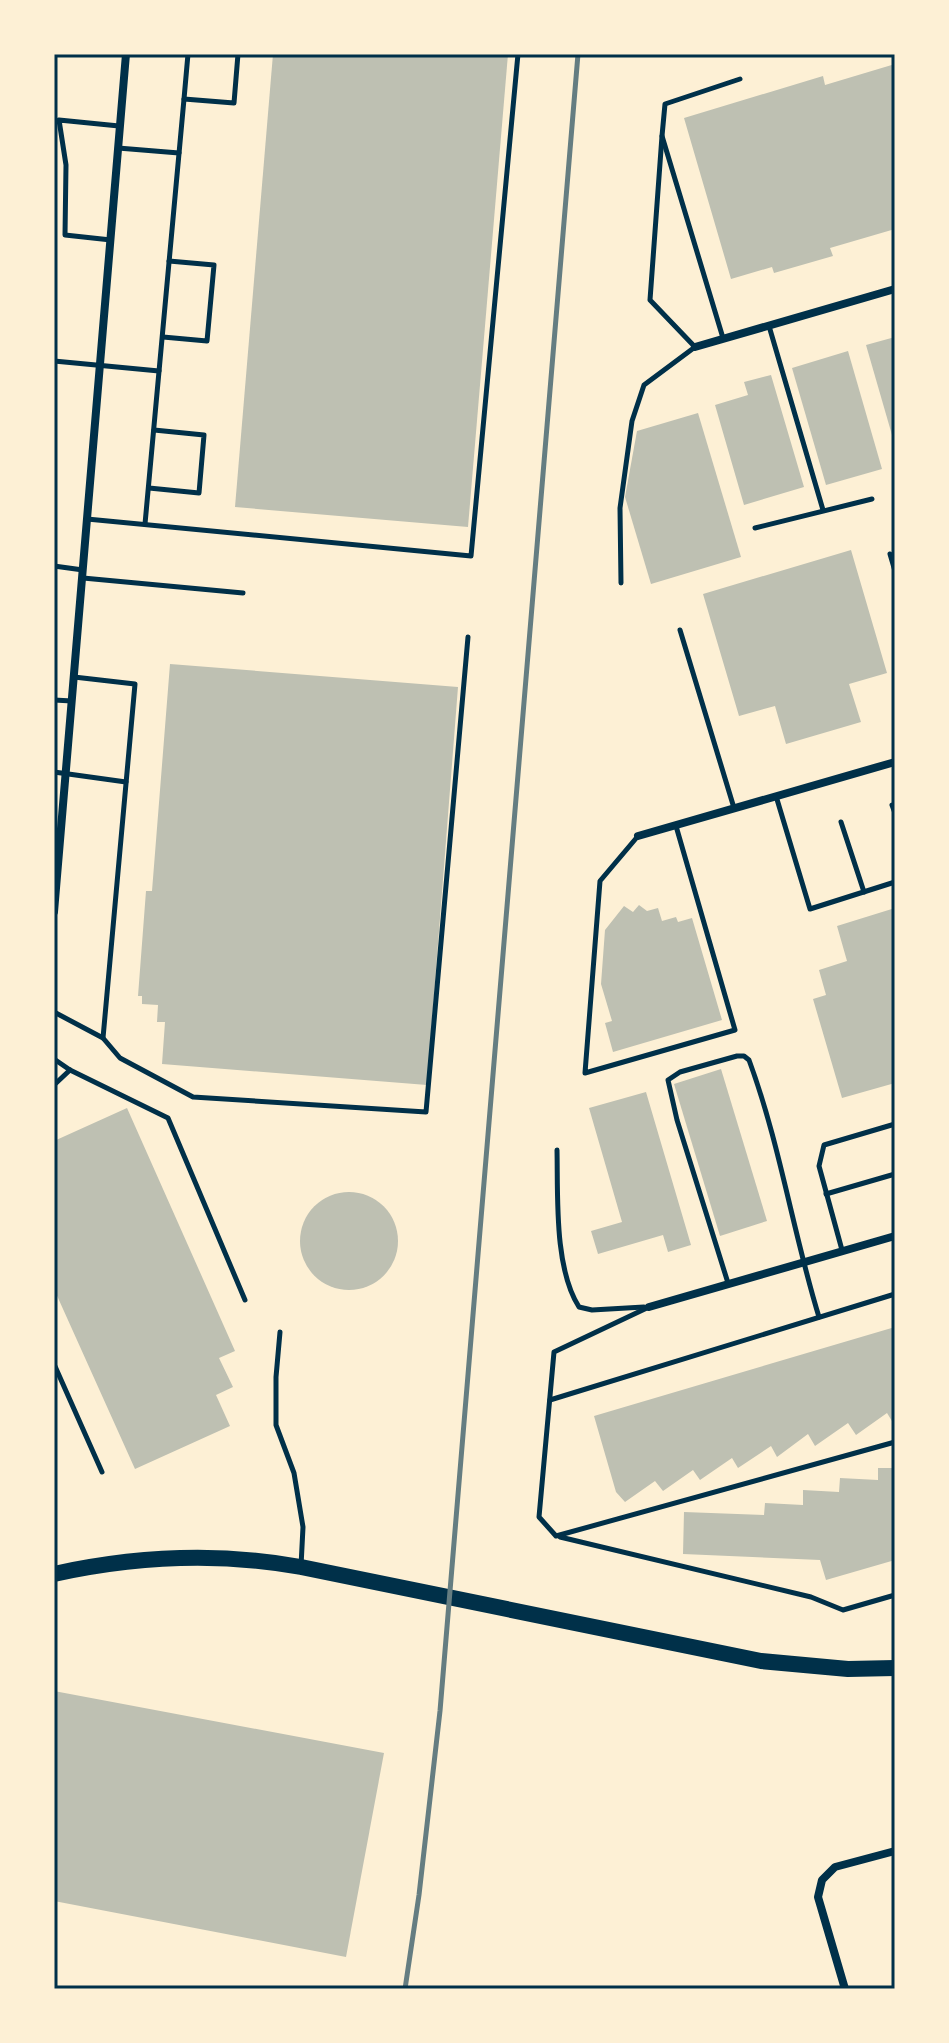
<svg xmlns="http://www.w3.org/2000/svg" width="949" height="2043" font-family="'Titillium Web',sans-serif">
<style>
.building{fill:#bec0b2}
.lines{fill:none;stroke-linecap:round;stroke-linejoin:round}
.service{stroke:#003049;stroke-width:5}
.minor{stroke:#003049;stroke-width:8}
.secondary{stroke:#003049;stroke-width:16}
.rail{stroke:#657d81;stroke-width:5}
.neatline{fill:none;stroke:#003049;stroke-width:3}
</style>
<rect width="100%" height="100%" fill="#fdf0d5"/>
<!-- building -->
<g class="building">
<path d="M 273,54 L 508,54 L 468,527 L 235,507 Z"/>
<path d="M 895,64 L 895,229 L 830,248 L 833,256 L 774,273 L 772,267 L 731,279 L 684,118 L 823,76 L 825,85 Z"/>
<path d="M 895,337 L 895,442 L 894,442 L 866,345 Z"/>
<path d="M 848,351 L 882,469 L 826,485 L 792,368 Z"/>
<path d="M 771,375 L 804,487 L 744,505 L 715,405 L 748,395 L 744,382 Z"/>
<path d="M 698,413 L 741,557 L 651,584 L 625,497 L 637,431 Z"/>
<path d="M 851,550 L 887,673 L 849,684 L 861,722 L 786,744 L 775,706 L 739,716 L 703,594 Z"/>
<path d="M 170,664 L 458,687 L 427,1085 L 162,1064 L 165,1022 L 157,1022 L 158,1005 L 142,1004 L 142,996 L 138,996 L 146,891 L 152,891 Z"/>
<path d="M 639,905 L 647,911 L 658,908 L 662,921 L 676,917 L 678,922 L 692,918 L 722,1020 L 613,1052 L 605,1023 L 612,1021 L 601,984 L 605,930 L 624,906 L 633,912 Z"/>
<path d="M 895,908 L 895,1083 L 842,1098 L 813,999 L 826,995 L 819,970 L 847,961 L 837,926 Z"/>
<path d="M 721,1069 L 767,1221 L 720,1236 L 674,1084 Z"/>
<path d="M 646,1092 L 691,1245 L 668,1252 L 663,1235 L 598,1254 L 591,1231 L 622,1222 L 589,1108 Z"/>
<path d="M 127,1108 L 235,1351 L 219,1358 L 233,1387 L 216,1395 L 230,1426 L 135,1469 L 54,1289 L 54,1141 Z"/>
<circle cx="349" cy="1241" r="49"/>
<path d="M 895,1327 L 895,1426 L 887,1413 L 856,1435 L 848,1423 L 815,1446 L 808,1434 L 777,1457 L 771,1446 L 738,1468 L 732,1458 L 700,1480 L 693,1470 L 663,1491 L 655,1481 L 625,1502 L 616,1492 L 594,1416 Z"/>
<path d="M 878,1468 L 895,1468 L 895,1560 L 826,1580 L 820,1560 L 683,1554 L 684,1512 L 764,1515 L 765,1503 L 803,1505 L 803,1490 L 839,1492 L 840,1478 L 878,1480 Z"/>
<path d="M 54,1691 L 384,1753 L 346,1957 L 54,1901 Z"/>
</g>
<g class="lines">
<!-- service -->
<g class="service">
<path d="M 184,99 L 188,54"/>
<path d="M 118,148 L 179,153"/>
<path d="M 111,240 L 65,235 L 66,165 L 59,120 L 119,126"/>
<path d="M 769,326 L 823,510"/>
<path d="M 163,337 L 207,341 L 214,265 L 169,261"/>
<path d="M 723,338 L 662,136 L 665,104 L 740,79"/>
<path d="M 54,361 L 159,371"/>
<path d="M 149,488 L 199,493 L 204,435 L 154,430"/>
<path d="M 87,519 L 471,556 L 518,54"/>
<path d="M 145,524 L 184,99 L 234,103 L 238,54"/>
<path d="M 755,528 L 872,499"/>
<path d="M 890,554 L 895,571"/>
<path d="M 54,566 L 83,570"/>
<path d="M 83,578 L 243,593"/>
<path d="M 621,583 L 620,508 L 632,421 L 644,385 L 695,347 L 650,300 L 662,136"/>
<path d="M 680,630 L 734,808"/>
<path d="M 74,677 L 135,684 L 103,1038 L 120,1058 L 193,1097 L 426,1112 L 468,637"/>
<path d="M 54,700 L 72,701"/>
<path d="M 54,772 L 126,782"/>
<path d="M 776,796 L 810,909 L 895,882"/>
<path d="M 892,805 L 895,813"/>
<path d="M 841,822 L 864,892"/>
<path d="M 638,836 L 600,881 L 585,1073 L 735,1030 L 676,826"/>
<path d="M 54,1012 L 103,1038"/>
<path d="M 54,1059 L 70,1070 L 168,1118 L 245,1300"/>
<path d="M 54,1085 L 70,1070"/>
<path d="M 557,1150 C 558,1195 554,1268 579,1307 L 592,1310 L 644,1307"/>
<path d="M 826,1194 L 895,1174"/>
<path d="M 842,1250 L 819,1166 L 824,1145 L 895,1124"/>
<path d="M 728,1283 L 677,1120 L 668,1080 L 680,1072 L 737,1056 L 744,1056 L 749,1060 C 780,1144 793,1233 819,1317"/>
<path d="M 649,1307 L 554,1352 L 539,1517 L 556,1536 L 895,1442"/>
<path d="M 280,1332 L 276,1377 L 276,1425 L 294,1473 L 303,1527 L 301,1566"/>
<path d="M 54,1364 L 102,1472"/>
<path d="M 550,1400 L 895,1294"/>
<path d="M 560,1537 L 811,1597 L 843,1610 L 895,1595"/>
</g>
<!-- minor -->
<g class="minor">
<path d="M 695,347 L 895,289"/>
<path d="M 638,836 L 895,762"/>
<path d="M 54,912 L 126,54"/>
<path d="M 649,1307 L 895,1236"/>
<path d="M 845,1989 L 818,1897 L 822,1880 L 835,1867 L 895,1851"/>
</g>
<!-- secondary -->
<path class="secondary" d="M 54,1574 C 136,1556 218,1552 301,1567 L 761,1661 L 848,1669 L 895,1668"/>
<!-- rail -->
<path class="rail" d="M 405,1989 L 419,1895 L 440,1711 L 578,54"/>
</g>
<!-- border -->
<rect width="949" height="2043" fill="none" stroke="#fdf0d5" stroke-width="112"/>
<rect x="56" y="56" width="837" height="1931" class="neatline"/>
</svg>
